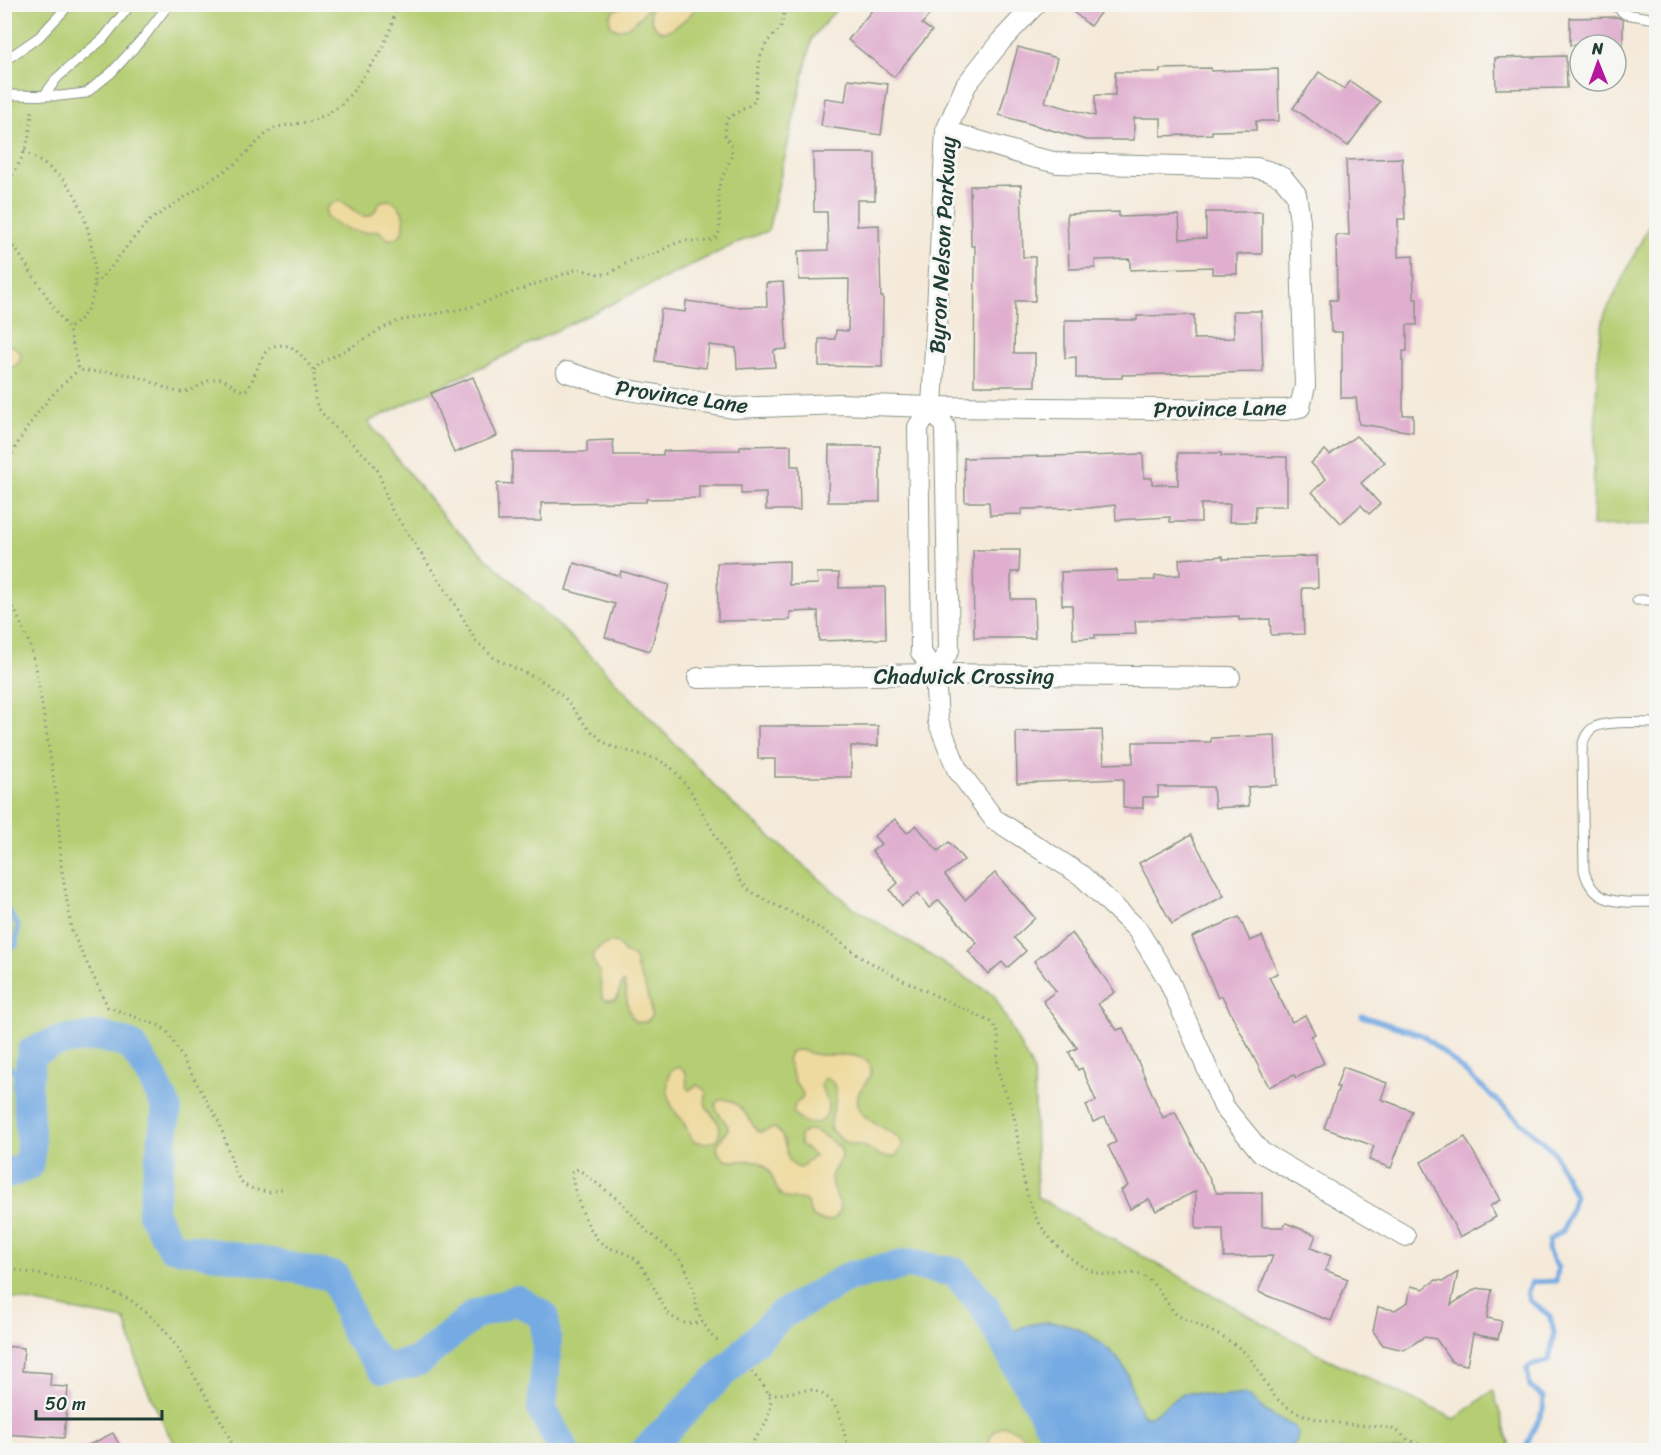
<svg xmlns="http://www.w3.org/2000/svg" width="1661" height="1455" font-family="Sriracha,sans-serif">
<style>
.green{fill:#b6ce73;stroke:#6a8654;stroke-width:1.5}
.sand{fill:#eeda9e;stroke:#868c69;stroke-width:1.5}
.water{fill:#75aae2;stroke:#4a748b;stroke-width:1.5}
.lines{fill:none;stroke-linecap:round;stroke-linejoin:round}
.stream{stroke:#75aae2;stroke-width:5}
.river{stroke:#75aae2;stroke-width:30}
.building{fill:#e0afcf}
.service-casing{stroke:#8a9487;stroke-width:11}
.minor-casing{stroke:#8a9487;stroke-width:22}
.path{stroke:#8a9487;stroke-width:3;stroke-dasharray:1.5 4.5;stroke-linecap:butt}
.service{stroke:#fff;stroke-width:9}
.minor{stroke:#fff;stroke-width:20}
.labels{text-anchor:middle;stroke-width:6;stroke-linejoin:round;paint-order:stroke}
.street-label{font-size:22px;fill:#1f3d34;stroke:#f6f6f2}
</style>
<rect width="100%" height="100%" fill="#f6f6f2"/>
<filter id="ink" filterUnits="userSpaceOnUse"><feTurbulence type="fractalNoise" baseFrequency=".0167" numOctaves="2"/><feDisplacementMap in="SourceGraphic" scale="12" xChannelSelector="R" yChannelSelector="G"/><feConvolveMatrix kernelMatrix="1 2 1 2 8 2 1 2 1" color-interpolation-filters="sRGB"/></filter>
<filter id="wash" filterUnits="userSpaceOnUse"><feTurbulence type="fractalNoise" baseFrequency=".008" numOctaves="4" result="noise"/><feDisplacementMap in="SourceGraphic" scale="24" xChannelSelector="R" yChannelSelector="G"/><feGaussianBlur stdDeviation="1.35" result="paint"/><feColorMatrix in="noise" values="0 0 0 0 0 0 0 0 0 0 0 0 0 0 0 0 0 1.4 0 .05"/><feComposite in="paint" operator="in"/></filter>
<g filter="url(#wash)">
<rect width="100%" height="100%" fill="#f5eada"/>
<!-- green -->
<g class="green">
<path d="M 4,5 L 840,5 L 812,38 L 768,231 L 739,242 L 368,422 L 447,521 L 592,657 L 729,801 L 851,906 L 994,995 L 1034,1072 L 1037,1197 L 1326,1358 L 1455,1419 L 1493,1390 L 1511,1450 L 180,1450 L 168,1433 L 141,1375 L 125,1320 L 5,1297 Z"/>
<path d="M 1656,211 L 1656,524 L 1592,526 L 1598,350 L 1604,316 Z"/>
</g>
<!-- sand -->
<g class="sand">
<path d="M 654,4 L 697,4 L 697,5 C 692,15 675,29 664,32 C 654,29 650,20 650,10 Z"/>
<path d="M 627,5 L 647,5 L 647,8 C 641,18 627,31 615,29 L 610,24 L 610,16 L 614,10 Z"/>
<path d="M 389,200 C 409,205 410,242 388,239 L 378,230 C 360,236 339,229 326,216 L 326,209 C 345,187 352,220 369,216 C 375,214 377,206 381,201 Z"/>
<path d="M 4,344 L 13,346 L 21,353 L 20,361 L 14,367 L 9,367 L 5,364 Z"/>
<path d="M 614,942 L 618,944 L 624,952 L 635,958 L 637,969 L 644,984 L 651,1006 L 651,1017 L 646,1022 L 636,1022 C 625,1012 628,996 624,983 L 622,983 L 617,998 L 614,1000 L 606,1000 L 602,997 L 599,971 L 594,963 L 592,956 C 595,948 606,943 614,942 Z"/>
<path d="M 799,1050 C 806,1051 813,1055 821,1055 C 834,1056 868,1050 871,1069 C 873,1084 845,1092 864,1115 C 874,1127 900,1132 903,1145 L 897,1155 L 892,1157 L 881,1156 L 862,1145 L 853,1145 L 843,1141 L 831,1130 C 828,1113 845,1092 829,1079 L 823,1079 L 821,1085 C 823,1095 831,1102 827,1113 C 822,1129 799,1125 793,1112 L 795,1104 L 802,1099 L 803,1094 L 795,1082 L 787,1059 L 791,1051 Z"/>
<path d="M 679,1067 L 686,1072 L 687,1088 L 689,1090 L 697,1085 L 706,1091 C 707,1096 704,1101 706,1106 C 712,1118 727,1124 716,1140 L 708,1143 L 694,1142 C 688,1135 687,1127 682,1120 C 679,1116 675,1113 673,1108 C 666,1097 666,1082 671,1070 Z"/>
<path d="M 721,1099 C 739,1099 748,1118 757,1131 L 761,1132 L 773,1128 C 792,1135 779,1165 801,1168 L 806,1162 L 815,1156 L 800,1144 L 800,1136 C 810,1122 823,1136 834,1143 C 850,1153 837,1162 832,1174 C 827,1188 845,1200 838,1214 C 834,1224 816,1222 811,1214 C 809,1210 809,1204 806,1201 C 798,1196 789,1203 780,1194 C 772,1183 775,1173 761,1163 C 748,1154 718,1173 717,1145 L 728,1129 L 728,1126 L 717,1111 L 715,1104 Z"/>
<path d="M 1003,1426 C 1017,1427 1026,1439 1034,1450 L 990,1450 C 987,1439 992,1431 1003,1426 Z"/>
</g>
<!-- water -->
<path class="water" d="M 1047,1322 C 1052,1323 1057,1322 1061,1323 C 1084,1328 1117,1351 1127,1373 C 1132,1387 1134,1404 1144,1416 L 1151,1416 L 1183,1393 L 1195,1393 L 1220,1397 L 1246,1394 L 1268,1413 L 1295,1427 L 1298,1434 L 1297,1440 L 1291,1450 L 1056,1450 L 1007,1335 C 1020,1326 1031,1324 1047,1322 Z"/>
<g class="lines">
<!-- stream -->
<g class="stream">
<path d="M 4,903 L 18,926 L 16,946 L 4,950"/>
<path d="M 1362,1016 L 1422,1035 L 1444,1053 L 1553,1151 L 1575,1196 L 1563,1231 L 1549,1240 L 1548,1250 L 1558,1268 L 1556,1281 L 1532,1282 L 1527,1291 L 1529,1300 L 1550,1316 L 1554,1333 L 1549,1361 L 1532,1365 L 1527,1369 L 1530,1387 L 1544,1397 L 1543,1410 L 1524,1450"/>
<path d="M 4,1060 L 27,1087"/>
</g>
<!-- river -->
<g class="river">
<path d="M 4,1175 L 28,1166 L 31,1149 L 27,1087 L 32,1052 L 56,1042 L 99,1036 L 131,1045 L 151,1075 L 167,1108 L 152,1213 L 171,1246 L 276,1264 L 335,1277 L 356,1334 L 383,1369 L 419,1361 L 474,1315 L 517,1300 L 544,1316 L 547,1345 L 542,1410 L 564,1450"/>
<path d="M 646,1450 L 781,1315 L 850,1276 L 908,1264 L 955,1272 L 983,1304 L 1064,1450"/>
</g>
</g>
<g id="blocks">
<!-- building -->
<g class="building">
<path d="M 877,4 L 938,4 L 922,24 L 932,31 L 894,77 L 848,40 Z"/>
<path d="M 1064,4 L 1107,4 L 1090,26 Z"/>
<path d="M 1618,17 L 1623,20 L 1623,45 L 1570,45 L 1570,18 Z"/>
<path d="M 1018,47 L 1057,58 L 1045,102 L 1095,116 L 1095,95 L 1115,95 L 1115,72 L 1160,72 L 1160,69 L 1211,68 L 1211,71 L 1278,69 L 1279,121 L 1256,121 L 1256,130 L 1212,131 L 1212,134 L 1161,136 L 1161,118 L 1134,118 L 1134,140 L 1086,140 L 999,115 Z"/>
<path d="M 1566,56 L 1567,88 L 1496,89 L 1495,58 Z"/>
<path d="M 1319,72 L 1344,89 L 1350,81 L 1380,102 L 1348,146 L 1293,108 Z"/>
<path d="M 848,79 L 888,84 L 881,135 L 821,126 L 825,98 L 845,101 Z"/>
<path d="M 813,153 L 875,153 L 875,200 L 857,200 L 857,226 L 879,225 L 881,297 L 883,297 L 882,367 L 819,366 L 819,339 L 835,339 L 836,330 L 848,331 L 849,279 L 799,280 L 798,251 L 828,250 L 827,212 L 814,212 Z"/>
<path d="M 1402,158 L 1405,219 L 1398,219 L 1398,257 L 1413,256 L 1414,299 L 1417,299 L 1417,325 L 1407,325 L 1407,351 L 1403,351 L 1403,415 L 1413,415 L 1413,432 L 1359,424 L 1356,398 L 1341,398 L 1341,372 L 1342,372 L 1342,332 L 1331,332 L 1330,300 L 1337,300 L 1336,235 L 1349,235 L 1346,160 Z"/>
<path d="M 1021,185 L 1023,257 L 1035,257 L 1035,301 L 1015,301 L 1014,353 L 1035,353 L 1035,386 L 974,386 L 975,246 L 971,246 L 970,186 Z"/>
<path d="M 1119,212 L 1119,217 L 1179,215 L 1180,239 L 1206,238 L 1206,212 L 1262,212 L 1262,254 L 1237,254 L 1237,274 L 1212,274 L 1212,267 L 1130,270 L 1130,259 L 1095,260 L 1095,268 L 1069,269 L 1067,214 Z"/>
<path d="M 783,282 L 787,349 L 774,350 L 775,367 L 737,369 L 736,348 L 709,345 L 706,368 L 655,361 L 661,309 L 685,312 L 686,301 L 734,307 L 767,306 L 766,283 Z"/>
<path d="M 1233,311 L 1261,311 L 1263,372 L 1122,375 L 1122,378 L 1076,378 L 1076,357 L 1065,358 L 1065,320 L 1137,320 L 1137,316 L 1194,315 L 1194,339 L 1234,338 Z"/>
<path d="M 473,377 L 497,436 L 454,453 L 431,393 Z"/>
<path d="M 1356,436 L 1385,462 L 1361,483 L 1380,504 L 1369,514 L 1361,505 L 1341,523 L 1312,492 L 1326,479 L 1311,463 L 1325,450 L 1330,455 Z"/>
<path d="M 613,440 L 614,455 L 663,455 L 663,451 L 740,450 L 740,446 L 791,445 L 791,466 L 799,466 L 800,510 L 766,510 L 766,493 L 741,494 L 741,486 L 699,486 L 699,498 L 646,499 L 646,502 L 541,503 L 541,521 L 498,521 L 497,483 L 512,484 L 512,452 L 587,452 L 587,441 Z"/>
<path d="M 829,446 L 880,446 L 880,502 L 828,502 Z"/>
<path d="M 1178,453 L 1221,453 L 1221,456 L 1287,457 L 1287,506 L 1256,506 L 1255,522 L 1229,522 L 1230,504 L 1201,504 L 1201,522 L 1170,522 L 1170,517 L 1116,520 L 1115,505 L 1089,508 L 1022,509 L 1022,514 L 990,515 L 989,502 L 965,502 L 964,458 L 1088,455 L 1088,456 L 1143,454 L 1144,478 L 1152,478 L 1152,484 L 1178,485 Z"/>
<path d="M 973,550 L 1020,550 L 1019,572 L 1011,572 L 1011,599 L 1034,599 L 1035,638 L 974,638 Z"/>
<path d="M 1223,556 L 1223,559 L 1317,556 L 1318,588 L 1302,588 L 1304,634 L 1271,635 L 1270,619 L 1239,620 L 1239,616 L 1135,621 L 1136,634 L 1095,635 L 1095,638 L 1073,639 L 1072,605 L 1062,605 L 1061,572 L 1117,570 L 1117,581 L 1155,580 L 1155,576 L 1180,575 L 1179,559 Z"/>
<path d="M 789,561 L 789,585 L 818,584 L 817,573 L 839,573 L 839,588 L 885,587 L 886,639 L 819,641 L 818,611 L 790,612 L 790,620 L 718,621 L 717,563 Z"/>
<path d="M 574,563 L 620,576 L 621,571 L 669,585 L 650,651 L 605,637 L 615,604 L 566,590 Z"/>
<path d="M 758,726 L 878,726 L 878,746 L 851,746 L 851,777 L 775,777 L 775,759 L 758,759 Z"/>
<path d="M 1102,730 L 1104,764 L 1133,763 L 1133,742 L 1211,742 L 1211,738 L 1275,735 L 1277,785 L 1248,787 L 1249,806 L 1215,808 L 1213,787 L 1158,787 L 1158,797 L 1143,797 L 1143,808 L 1123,808 L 1123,779 L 1017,783 L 1016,732 Z"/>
<path d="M 895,819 L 907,833 L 916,825 L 938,851 L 949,842 L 964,860 L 945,875 L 965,900 L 995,873 L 1035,918 L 1014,938 L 1026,951 L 1007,968 L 1002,962 L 988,974 L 968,951 L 977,943 L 939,900 L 929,908 L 918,893 L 902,906 L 890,890 L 898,883 L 872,851 L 881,844 L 874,836 Z"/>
<path d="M 1191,835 L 1224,896 L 1172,924 L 1139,863 Z"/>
<path d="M 1239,917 L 1250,941 L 1262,936 L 1278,973 L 1269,977 L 1292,1022 L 1305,1015 L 1315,1034 L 1311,1036 L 1324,1063 L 1296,1078 L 1294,1075 L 1269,1087 L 1222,996 L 1218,998 L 1192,937 Z"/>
<path d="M 1072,933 L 1115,992 L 1098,1004 L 1117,1030 L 1123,1028 L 1163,1118 L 1175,1112 L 1217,1193 L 1262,1193 L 1262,1227 L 1284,1227 L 1286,1223 L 1316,1235 L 1311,1248 L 1331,1256 L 1325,1270 L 1348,1279 L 1331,1321 L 1258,1292 L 1273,1256 L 1224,1257 L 1223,1229 L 1196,1229 L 1196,1191 L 1156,1211 L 1149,1199 L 1130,1209 L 1121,1190 L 1128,1186 L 1108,1146 L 1116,1142 L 1105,1117 L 1093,1122 L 1086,1105 L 1096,1101 L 1082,1068 L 1078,1070 L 1069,1052 L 1077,1048 L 1043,1001 L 1056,991 L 1034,961 Z"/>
<path d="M 1343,1067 L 1387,1083 L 1381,1099 L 1412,1111 L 1391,1168 L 1369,1160 L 1374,1146 L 1324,1128 L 1339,1087 L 1336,1087 Z"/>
<path d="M 1465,1137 L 1500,1200 L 1490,1206 L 1496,1217 L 1460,1237 L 1421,1162 Z"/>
<path d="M 1458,1272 L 1451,1305 L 1477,1288 L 1492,1290 L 1487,1318 L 1502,1321 L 1498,1339 L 1473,1334 L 1467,1365 L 1452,1362 L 1436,1339 L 1424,1337 L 1404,1350 L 1383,1345 L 1373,1331 L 1378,1307 L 1395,1310 L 1408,1302 L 1411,1286 L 1423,1289 L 1436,1280 L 1444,1281 Z"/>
<path d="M 4,1346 L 24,1348 L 22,1371 L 51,1373 L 50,1386 L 68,1387 L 64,1438 L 4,1434 Z"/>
<path d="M 113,1433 L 122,1450 L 79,1450 Z"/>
</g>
</g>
</g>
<g filter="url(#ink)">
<use href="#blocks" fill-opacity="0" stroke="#8a9487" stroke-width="1.5"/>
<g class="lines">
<!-- service casing -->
<g class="service-casing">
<g id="service">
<path d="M 1613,4 L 1625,14 L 1656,19"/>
<path d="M 4,61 L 39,37 L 70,4"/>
<path d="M 4,89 L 11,95 L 60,96 L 86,93 L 111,73 L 144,37 L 169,4"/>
<path d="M 44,96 L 57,78 L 67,69 L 103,39 L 131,4"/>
<path d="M 1637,600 L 1656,600"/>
<path d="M 1656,723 C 1641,723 1606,720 1593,728 C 1584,734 1582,744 1582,754 L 1584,870 C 1593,908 1626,902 1656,902"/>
</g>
</g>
<!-- minor casing -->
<g class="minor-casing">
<g id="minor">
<path d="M 1036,4 L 1001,41 L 966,85 L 946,131 L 932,407 L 918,427 L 921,652 L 935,674 L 938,721 L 957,769 L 994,819 L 1081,875 L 1137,929 L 1169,981 L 1224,1107 L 1261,1152 L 1405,1236"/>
<path d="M 567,372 L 617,388 L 733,408 L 838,404 L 932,407 L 1286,410 L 1300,407 L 1305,386 L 1300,221 L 1296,194 L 1283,178 L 1271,172 L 1257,168 L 1058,163 L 1032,157 L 946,131"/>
<path d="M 932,407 L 945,427 L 949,650 L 935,674"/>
<path d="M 698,678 L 935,674 L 1230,677"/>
</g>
</g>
<!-- path -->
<g class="path">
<path d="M 24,151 C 40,162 60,172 71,189 C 88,213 101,274 91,301 C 87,314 78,322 68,329"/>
<path d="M 4,184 C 24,165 31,134 32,109"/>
<path d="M 4,231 L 68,329 C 74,343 74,356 79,370 C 98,373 116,371 135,376 C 150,379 164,390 180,392 C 194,393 202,381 215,379 C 226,376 233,389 244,391 L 249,388 L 260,362 L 265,353 L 271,347 L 278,345 L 290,346 L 301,355 L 314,371 L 315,401 L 319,409 L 332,425 L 369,459 L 378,471 L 390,507 L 456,606 L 476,641 L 494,658 L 544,682 L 565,698 L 587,727 L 604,742 L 613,747 L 657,759 L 671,767 L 690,790 L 742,883 L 749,890 L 767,901 L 799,916 L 832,936 L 862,958 L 905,981 L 991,1022 C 1005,1038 995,1050 998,1069 C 1001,1086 1010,1099 1014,1116 C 1021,1153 1021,1194 1041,1226 C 1055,1247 1083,1274 1109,1275 C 1122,1276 1133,1270 1145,1277 C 1158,1285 1166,1304 1177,1315 C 1200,1327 1230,1337 1248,1356 C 1263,1373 1268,1395 1287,1407 C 1317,1425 1356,1424 1390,1428 L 1399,1432 L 1408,1440 L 1437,1450"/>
<path d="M 95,285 L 112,266 L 131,241 L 149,221 L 235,164 L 267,133 L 276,127 L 312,121 L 329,113 L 341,105 L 354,90 L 381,51 L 391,28 L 397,4"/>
<path d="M 314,371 L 320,363 L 353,346 L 383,328 L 398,321 L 471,307 L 578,269 C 585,270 595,274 601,274 C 611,275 622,265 631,261 C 640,258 650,256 658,252 C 665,249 672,244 680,242 C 694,237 715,250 720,229 L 718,188 L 732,155 L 731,145 L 725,136 L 726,120 C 735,112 746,109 755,101 L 760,57 L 767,42 L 781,27 L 786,4"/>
<path d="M 4,470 C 22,432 45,397 79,370"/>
<path d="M 4,585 L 29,643 L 36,667 L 58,806 L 61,865 L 72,932 L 108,1007 L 160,1026 L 167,1031 L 220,1124 L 236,1174 L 244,1185 L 256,1190 L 270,1192 L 282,1189"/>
<path d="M 4,1268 L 77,1281 L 104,1289 L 129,1299 L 147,1313 L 162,1327 L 177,1347 L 225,1428 L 235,1450"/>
<path d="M 703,1322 C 688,1325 677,1323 667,1312 C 657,1296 650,1277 639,1263 C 628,1250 610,1252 599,1241 C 588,1231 571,1186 572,1172 L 578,1169 L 620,1201 L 648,1232 L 668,1248 L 677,1256 L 685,1266 L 694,1293 L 697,1310 L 703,1322 L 711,1335 L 720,1343"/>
<path d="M 769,1393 C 782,1396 793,1391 806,1390 C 812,1389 815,1391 820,1393 C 842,1403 842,1430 849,1450"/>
<path d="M 746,1450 C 758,1435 776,1416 769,1395 C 766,1387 757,1379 752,1372"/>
</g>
<!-- service -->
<use href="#service" class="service"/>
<!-- minor -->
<use href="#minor" class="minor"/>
</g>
</g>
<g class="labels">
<!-- street labels -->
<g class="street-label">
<text transform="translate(942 245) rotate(-87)" y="8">Byron Nelson Parkway</text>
<text transform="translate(682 396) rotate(8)" y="8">Province Lane</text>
<text transform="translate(1220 408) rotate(-1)" y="8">Province Lane</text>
<text x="964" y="684">Chadwick Crossing</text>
</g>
</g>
<!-- margin -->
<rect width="1661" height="1455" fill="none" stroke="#f6f6f2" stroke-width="24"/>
<!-- north arrow -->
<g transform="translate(1598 63) rotate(359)"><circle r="28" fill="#f6f6f2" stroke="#a0aca6" stroke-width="1.5"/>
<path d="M0-4.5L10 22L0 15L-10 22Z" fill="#b5179e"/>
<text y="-9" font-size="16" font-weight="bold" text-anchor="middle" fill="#1f3d34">N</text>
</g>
<!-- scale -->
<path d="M36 1410v9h126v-9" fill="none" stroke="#1f3d34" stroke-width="3"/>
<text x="45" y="1410" font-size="18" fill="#1f3d34" stroke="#f6f6f2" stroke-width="4.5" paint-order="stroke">50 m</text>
</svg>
